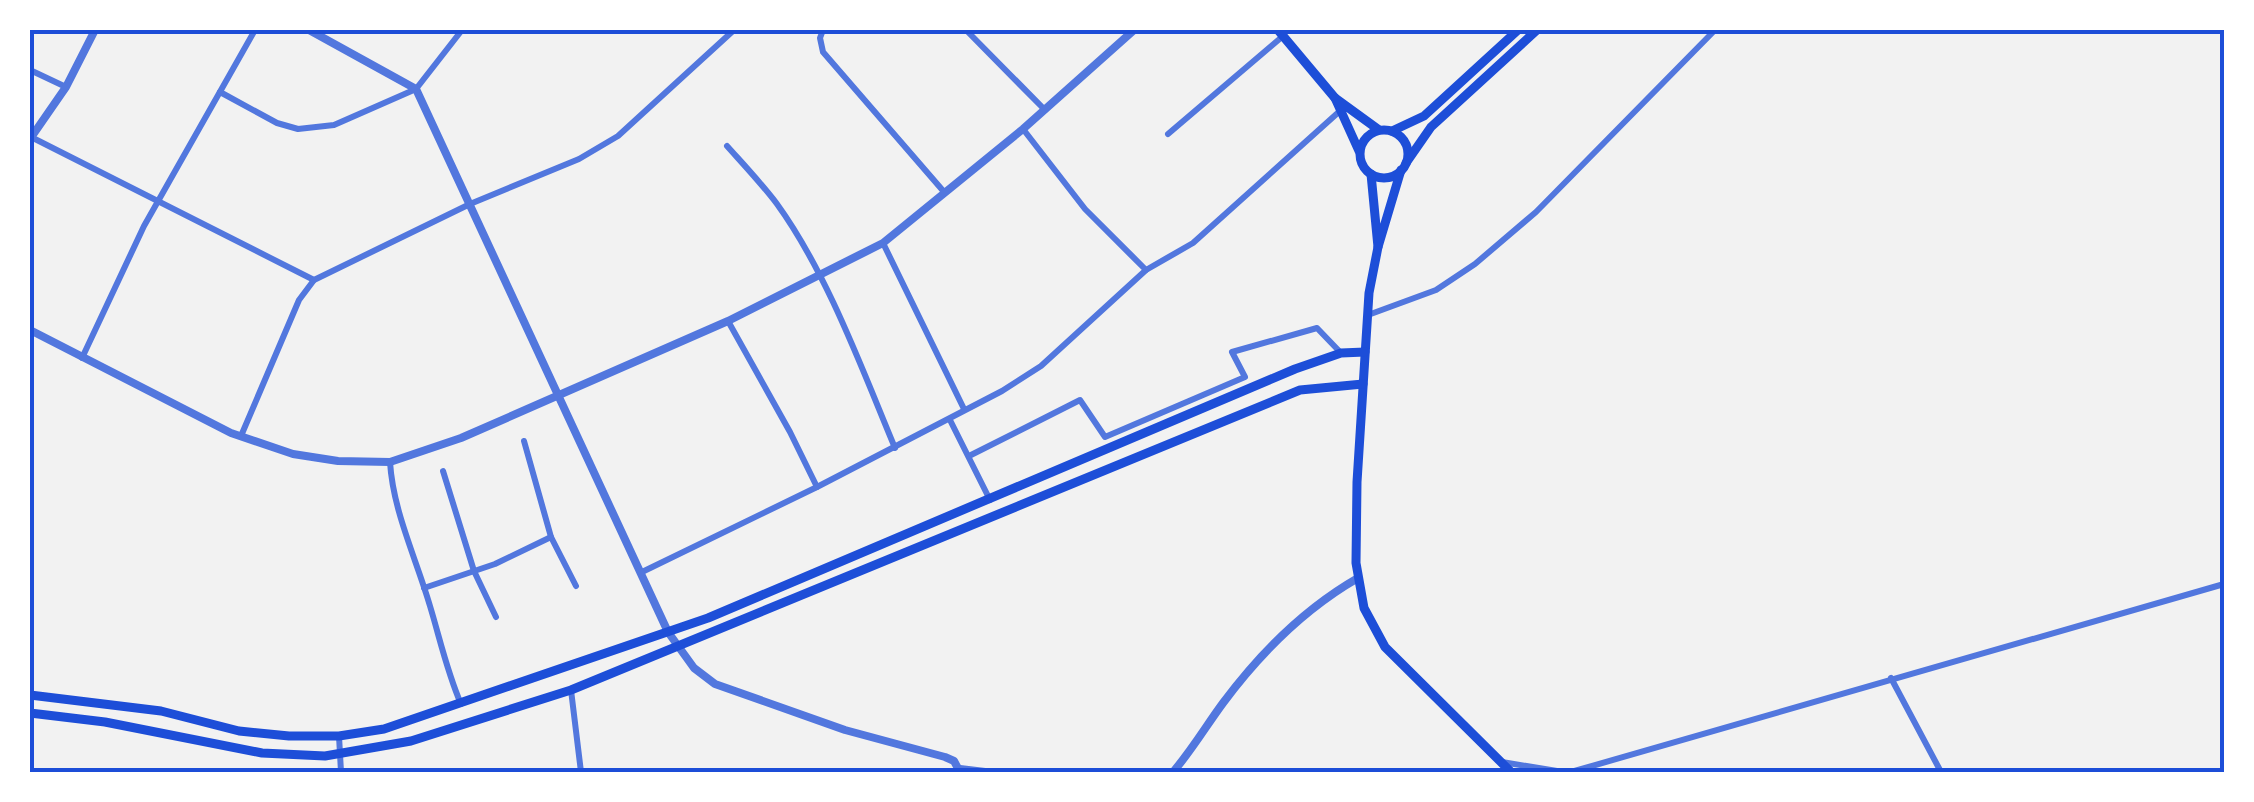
<svg xmlns="http://www.w3.org/2000/svg" width="2254" height="802" font-family="'DejaVu Sans',sans-serif">
<style>
.lines{fill:none;stroke-linecap:round;stroke-linejoin:round}
.minor{stroke:#5277de;stroke-width:6}
.tertiary{stroke:#5277de;stroke-width:8}
.secondary{stroke:#1d4ed8;stroke-width:9}
.neatline{fill:none;stroke:#1d4ed8;stroke-width:4}
</style>
<rect width="100%" height="100%" fill="#f2f2f2"/>
<g class="lines">
<!-- minor -->
<g class="minor">
<path d="M 823,30 L 820,38 L 823,52 L 945,193"/>
<path d="M 966,30 L 1045,110"/>
<path d="M 30,70 L 66,87"/>
<path d="M 220,92 L 277,123 L 298,129 L 334,125 L 416,89 L 462,30"/>
<path d="M 1168,134 L 1283,36"/>
<path d="M 31,137 L 314,280"/>
<path d="M 727,146 C 744,165 762,184 777,204 C 827,273 862,369 895,448"/>
<path d="M 883,243 L 964,409"/>
<path d="M 1146,270 L 1193,243 L 1341,110"/>
<path d="M 1368,315 L 1436,290 L 1475,264 L 1536,212 L 1715,30"/>
<path d="M 728,321 L 790,432 L 817,487"/>
<path d="M 82,358 L 144,226 L 255,30"/>
<path d="M 950,420 L 990,500"/>
<path d="M 241,436 L 299,300 L 314,280 L 470,204 L 579,159 L 618,136 L 734,30"/>
<path d="M 524,441 L 551,537 L 576,586"/>
<path d="M 969,456 L 1080,400 L 1105,437 L 1245,377 L 1232,352 L 1317,328 L 1341,353"/>
<path d="M 390,462 C 393,511 416,558 430,606 C 440,639 447,672 461,704"/>
<path d="M 443,471 L 474,571 L 496,617"/>
<path d="M 642,572 L 817,487 L 1002,391 L 1041,366 L 1146,270 L 1085,209 L 1023,129"/>
<path d="M 424,588 L 495,564 L 551,537"/>
<path d="M 1891,678 L 1941,772"/>
<path d="M 571,690 L 581,772"/>
<path d="M 339,736 L 341,772"/>
<path d="M 1502,762 L 1563,772"/>
<path d="M 1571,772 L 2224,584"/>
</g>
<!-- tertiary -->
<g class="tertiary">
<path d="M 309,30 L 416,89 L 668,632 L 694,668 L 715,684 L 845,730 L 945,757 L 954,761 L 960,772"/>
<path d="M 30,139 L 66,87 L 95,30"/>
<path d="M 30,330 L 231,433 L 293,454 L 338,461 L 390,462 L 461,438 L 728,321 L 883,243 L 1023,129 L 1134,30"/>
<path d="M 960,769 L 985,772"/>
<path d="M 1173,772 C 1192,750 1206,726 1223,703 C 1261,652 1304,609 1358,578"/>
</g>
<!-- secondary -->
<g class="secondary">
<path d="M 1278,30 L 1335,98"/>
<circle cx="1384" cy="154" r="24"/>
<path d="M 1392,131 L 1424,116 L 1518,30"/>
<path d="M 1359,151 L 1335,98 L 1379,130"/>
<path d="M 1406,163 L 1431,127 L 1537,30"/>
<path d="M 1371,174 L 1378,247 L 1401,170"/>
<path d="M 1378,247 L 1369,293 L 1357,482 L 1356,563 L 1364,608 L 1385,647 L 1511,772"/>
<path d="M 30,695 L 161,711 L 239,731 L 289,736 L 339,736 L 384,729 L 708,618 L 1295,369 L 1341,353 L 1365,352"/>
<path d="M 30,713 L 105,722 L 262,753 L 325,756 L 411,741 L 571,690 L 1300,390 L 1363,384"/>
</g>
</g>
<!-- border -->
<rect width="2254" height="802" fill="none" stroke="#ffffff" stroke-width="65"/>
<rect x="32" y="32" width="2190" height="738" class="neatline"/>
</svg>
